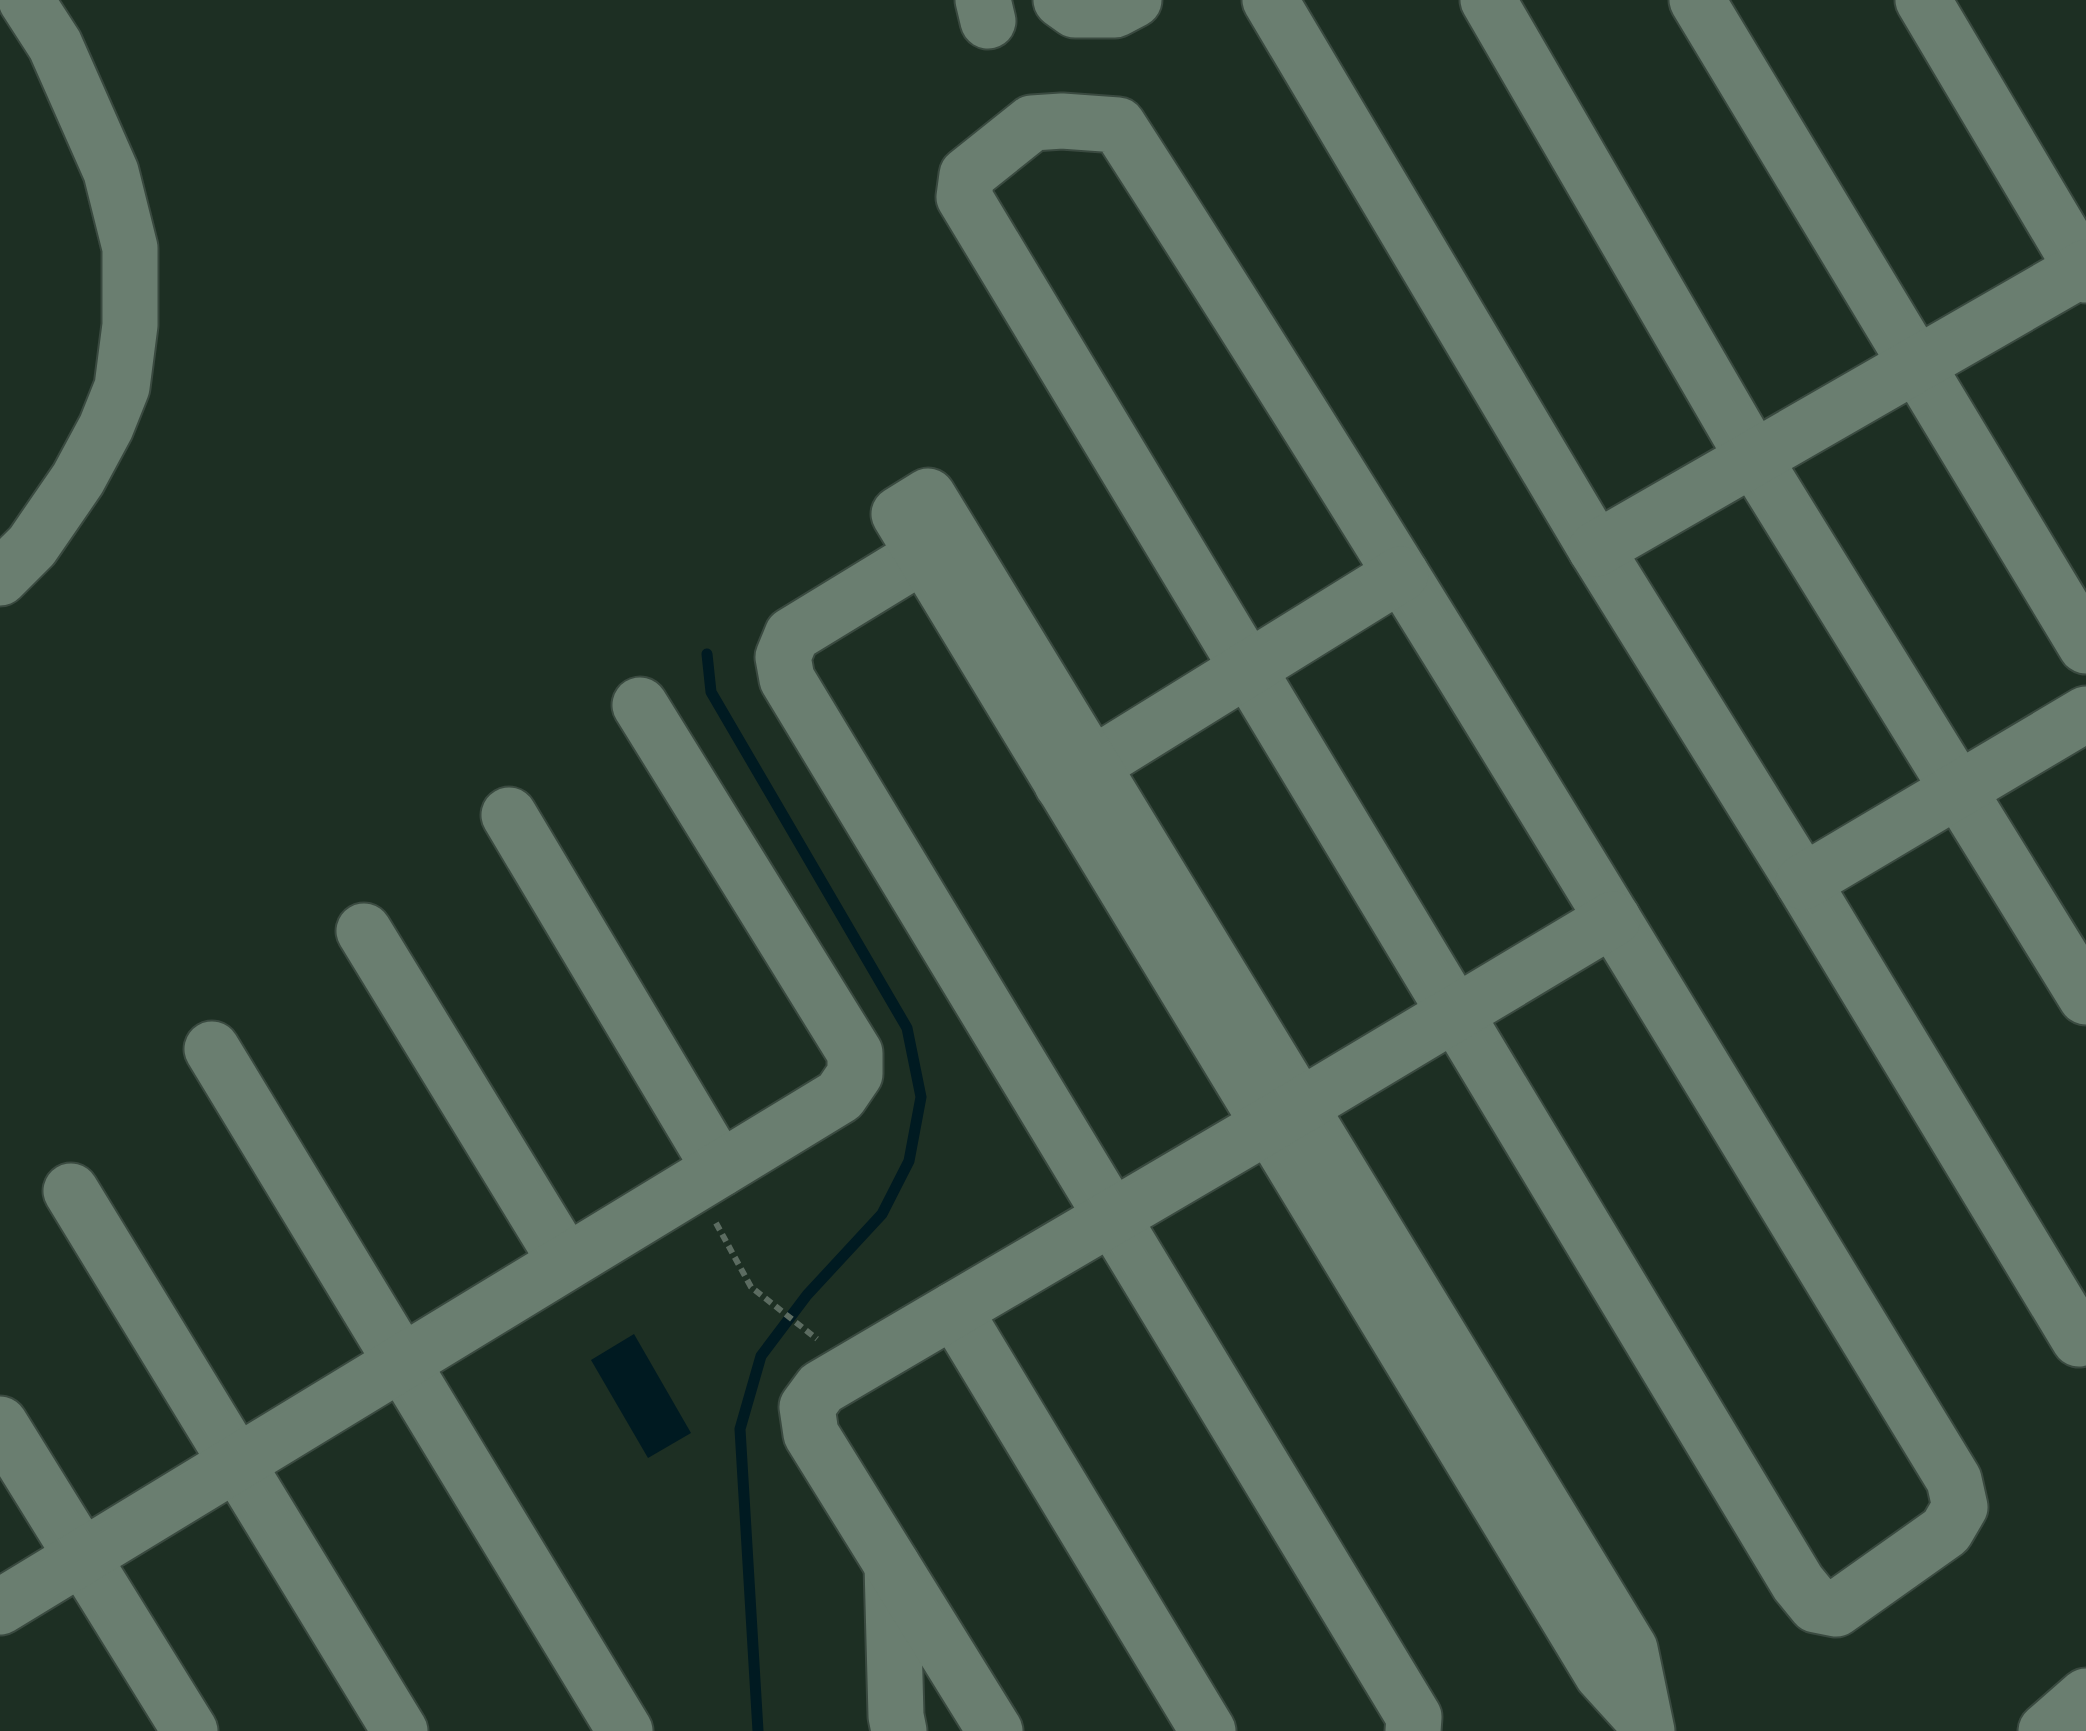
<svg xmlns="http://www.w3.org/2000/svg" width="2086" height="1731" font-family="'Source Sans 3',sans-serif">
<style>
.water{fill:#001a21}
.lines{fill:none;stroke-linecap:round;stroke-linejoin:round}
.stream{stroke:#001a21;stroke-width:11}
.minor-casing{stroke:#3a4a40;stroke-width:59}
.path{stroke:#5c6c61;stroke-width:6;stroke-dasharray:8 5;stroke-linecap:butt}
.minor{stroke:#6a7e70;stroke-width:55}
</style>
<rect width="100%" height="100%" fill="#1d2f23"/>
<!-- water -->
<path class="water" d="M 634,1334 L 691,1433 L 648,1458 L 591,1360 Z"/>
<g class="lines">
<!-- stream -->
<path class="stream" d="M 707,654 L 711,692 L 907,1028 L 921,1097 L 909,1161 L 882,1214 L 807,1295 L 761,1356 L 740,1429 L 758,1731"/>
<!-- minor casing -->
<g class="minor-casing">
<g id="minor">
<path d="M 983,0 L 988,21"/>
<path d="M 1061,0 L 1075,10 L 1115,10 L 1134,0"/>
<path d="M 1270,0 L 1596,549 L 1803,882 L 2079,1339 L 2086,1330"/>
<path d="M 1488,0 L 1754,459 L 2086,997"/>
<path d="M 1697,0 L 2086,646"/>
<path d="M 1923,0 L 2086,275"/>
<path d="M 1062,121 L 1118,125 C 1405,571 1678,1027 1954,1480 L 1960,1507 L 1946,1531 L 1836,1609 L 1816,1605 L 1798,1583 L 964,197 L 967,175 L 1032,123 Z"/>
<path d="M 1596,549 L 2086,267"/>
<path d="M 923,555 L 792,635 L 783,657 L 787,679 L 1414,1717 L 1413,1731"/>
<path d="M 0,578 L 32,546 L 78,479 L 106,427 L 122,387 L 130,325 L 130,248 L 111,172 L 55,45 L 26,0"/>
<path d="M 1062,784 L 1401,574"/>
<path d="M 509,815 L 720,1169"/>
<path d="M 1803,882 L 2086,714"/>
<path d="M 364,931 L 566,1262"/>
<path d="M 212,1049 L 625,1731"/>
<path d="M 71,1191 L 400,1731"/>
<path d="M 954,1310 L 1208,1731"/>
<path d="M 0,1424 L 190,1731"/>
<path d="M 892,1565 L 896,1716 L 899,1731"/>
<path d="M 0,1607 L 840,1096 L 855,1074 L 855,1053 L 640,705"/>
<path d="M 1643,1719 L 1602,1674 L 899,514 L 928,496 L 1630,1649 L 1647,1731"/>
<path d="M 995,1731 L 811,1434 L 807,1407 L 821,1388 L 1269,1125 L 1613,919"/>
<path d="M 2046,1731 L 2086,1696"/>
</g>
</g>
<!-- path -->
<path class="path" d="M 716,1223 L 751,1287 L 817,1339"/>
<!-- minor -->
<use href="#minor" class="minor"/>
</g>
</svg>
